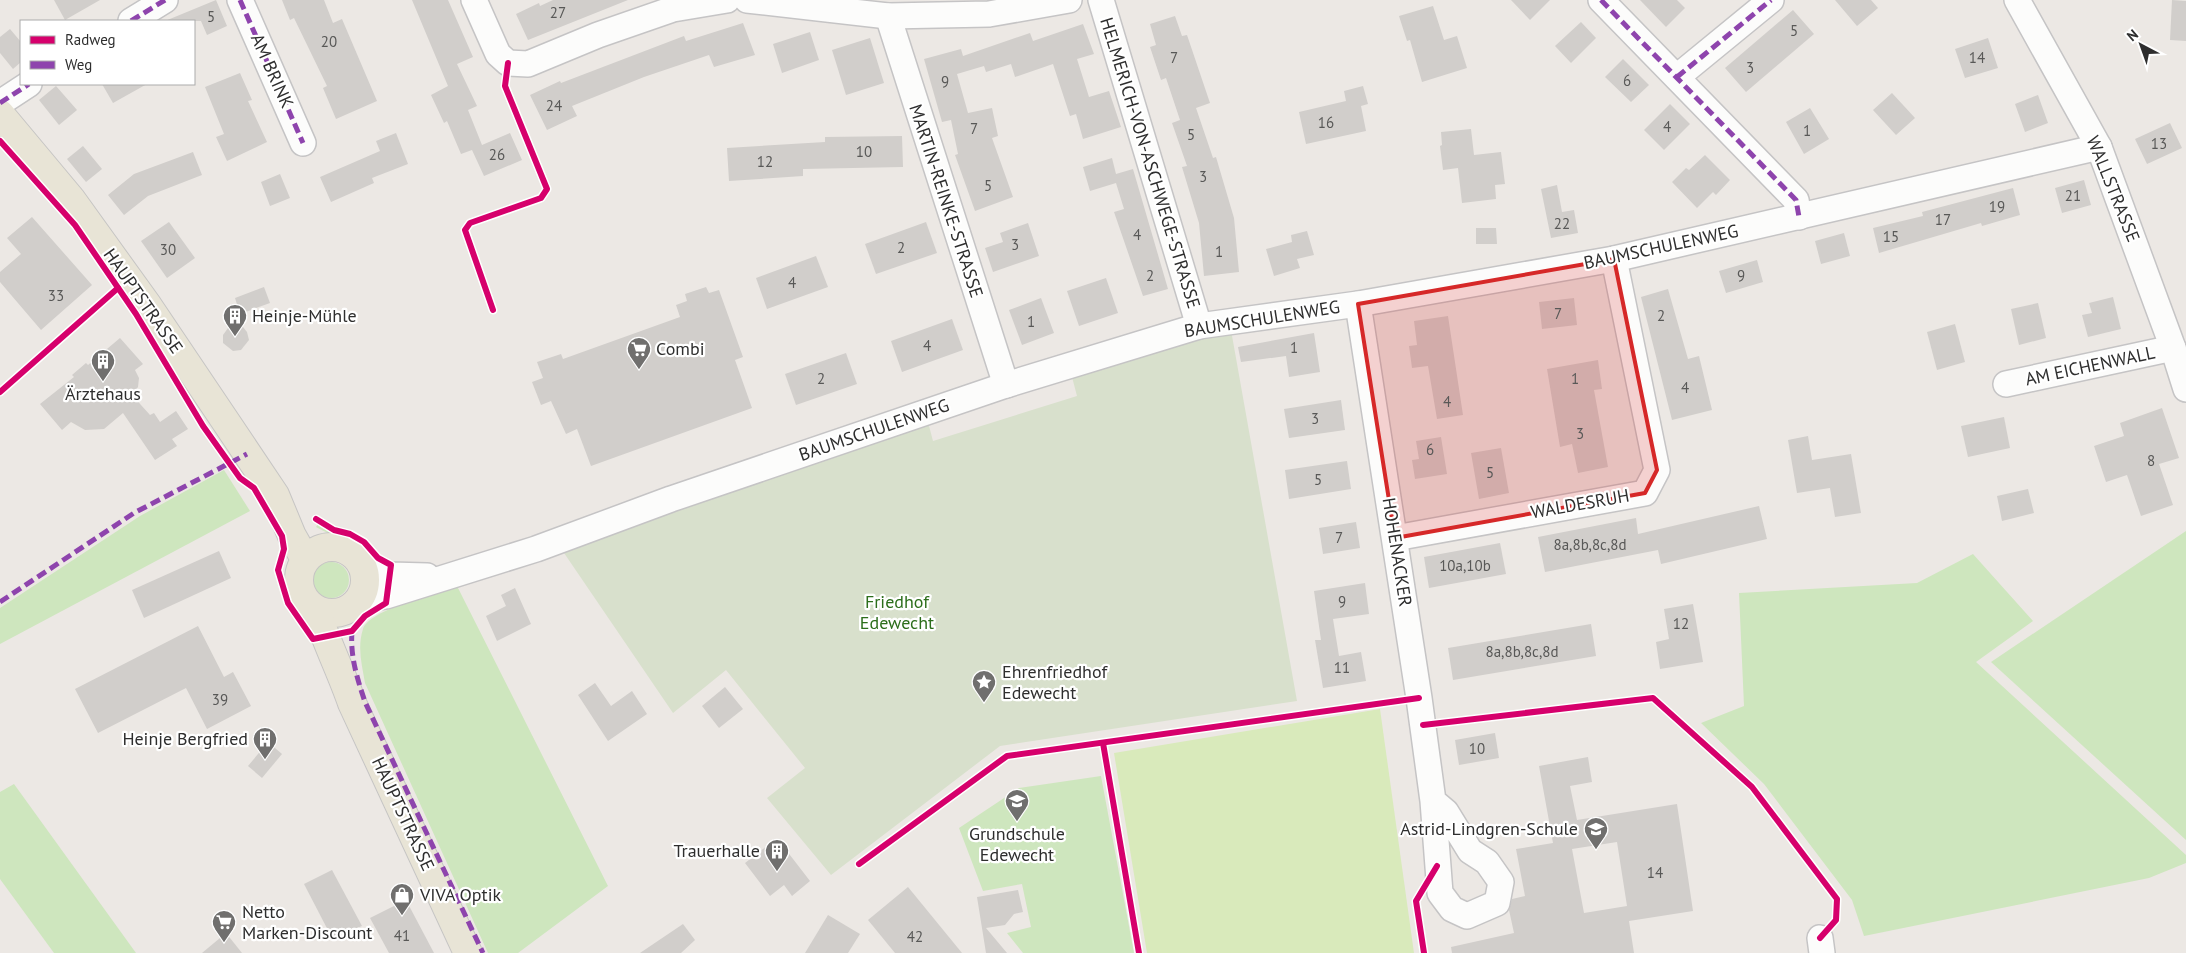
<svg xmlns="http://www.w3.org/2000/svg" width="2186" height="953" font-family="'PT Sans',sans-serif">
<style>
.green{fill:#cee6be}
.cemetery{fill:#d8e0cc}
.pitch{fill:#d9eabb}
.building{fill:#d1cecb;fill-rule:evenodd}
.lines{fill:none;stroke-linecap:round;stroke-linejoin:round}
.minor-casing{stroke:#c5c4c5;stroke-width:28}
.major-casing{stroke:#c6c5c4;stroke-width:30}
.minor{stroke:#fcfcfb;stroke-width:25}
.major{stroke:#e8e4d6;stroke-width:28}
.quiet{stroke:#8e44ad;stroke-width:5;stroke-dasharray:10 5;stroke-linecap:butt}
.cycleway-casing{stroke:#fff;stroke-width:9}
.cycleway{stroke:#d6006c;stroke-width:6}
.marked{fill:#d62828;fill-opacity:0.2;stroke:#d62828;stroke-width:4;stroke-linejoin:round}
.labels{text-anchor:middle;stroke-width:4.5;stroke-linejoin:round;paint-order:stroke}
.number-label{font-size:15px;fill:#585857}
.street-label{font-size:18px;fill:#2e2e2e;stroke:#fff}
.poi-label{font-size:18px;fill:#2e2e2e;stroke:#fff;text-anchor:start}
.park-label{font-size:18px;fill:#2c6e1b;stroke:#fff}
</style>
<rect width="100%" height="100%" fill="#ece8e4"/>
<!-- green -->
<g class="green">
<path d="M 224,470 L 250,511 L 0,644 L 0,608 L 140,516 Z"/>
<path d="M 318,524 L 333,532 L 355,539 L 385,566 C 366,560 365,550 349,541 C 338,535 327,534 316,527 Z"/>
<path d="M 2186,531 L 2186,840 L 1991,662 Z"/>
<path d="M 1973,554 L 2033,621 L 1976,662 L 2186,855 L 2186,863 L 2149,878 L 1864,936 L 1852,900 L 1764,784 L 1701,723 L 1744,706 L 1739,593 L 1917,583 Z"/>
<circle cx="331" cy="580" r="18"/>
<path d="M 457,586 L 608,886 L 518,953 L 488,953 L 365,683 C 362,665 357,648 363,629 C 369,610 437,593 457,586 Z"/>
<path d="M 1101,776 L 1134,953 L 1023,953 L 1007,933 L 1031,927 L 1022,884 L 983,891 L 959,828 L 1019,788 Z"/>
<path d="M 14,784 L 136,953 L 54,953 L 0,879 L 0,792 Z"/>
</g>
<!-- cemetery -->
<path class="cemetery" d="M 1231,330 L 1297,701 L 1000,746 L 831,875 L 767,798 L 805,768 L 726,670 L 673,713 L 562,550 L 928,422 L 933,441 L 1077,396 L 1072,377 L 1180,341 Z"/>
<!-- pitch -->
<path class="pitch" d="M 1380,709 L 1414,953 L 1147,953 L 1114,753 Z"/>
<!-- building -->
<g class="building">
<path d="M 54,0 L 100,0 L 65,20 Z"/>
<path d="M 216,0 L 227,26 L 207,35 L 201,21 L 165,21 Z"/>
<path d="M 282,0 L 324,0 L 333,23 L 342,19 L 377,101 L 336,119 L 323,88 L 327,86 L 294,18 L 290,20 Z"/>
<path d="M 412,0 L 448,0 L 473,57 L 457,64 L 477,106 L 468,110 L 482,145 L 510,133 L 522,160 L 484,176 L 472,150 L 461,154 L 447,121 L 444,123 L 431,95 L 448,86 Z"/>
<path d="M 553,0 L 628,0 L 528,40 L 516,14 L 539,3 L 540,6 Z"/>
<path d="M 1511,0 L 1550,0 L 1530,20 Z"/>
<path d="M 1640,0 L 1677,0 L 1685,8 L 1666,27 Z"/>
<path d="M 1835,0 L 1871,0 L 1878,8 L 1857,26 Z"/>
<path d="M 2172,0 L 2186,1 L 2186,41 L 2170,40 Z"/>
<path d="M 1433,6 L 1444,40 L 1457,36 L 1467,68 L 1422,82 L 1410,40 L 1407,41 L 1399,16 Z"/>
<path d="M 1793,10 L 1814,34 L 1746,92 L 1725,68 Z"/>
<path d="M 1175,16 L 1182,36 L 1187,35 L 1210,103 L 1196,108 L 1213,158 L 1216,157 L 1234,218 L 1239,272 L 1204,276 L 1199,223 L 1182,167 L 1187,166 L 1172,123 L 1180,120 L 1166,78 L 1161,80 L 1150,47 L 1156,45 L 1150,24 Z"/>
<path d="M 1581,22 L 1596,38 L 1571,63 L 1555,46 Z"/>
<path d="M 743,23 L 755,55 L 714,67 L 709,55 L 644,77 L 572,106 L 577,116 L 547,130 L 530,95 L 560,81 L 561,83 L 684,36 L 686,41 Z"/>
<path d="M 1083,24 L 1094,54 L 1077,59 L 1089,97 L 1109,91 L 1121,127 L 1083,139 L 1076,114 L 1070,116 L 1053,64 L 1015,77 L 1011,64 L 986,72 L 984,66 L 957,74 L 968,113 L 992,108 L 998,136 L 992,138 L 1013,197 L 975,211 L 955,155 L 958,154 L 951,120 L 942,122 L 924,59 L 961,49 L 963,56 L 1030,33 L 1033,41 Z"/>
<path d="M 10,29 L 21,42 L 21,62 L 13,69 L 0,53 L 0,37 Z"/>
<path d="M 810,32 L 819,60 L 782,73 L 773,44 Z"/>
<path d="M 870,38 L 884,83 L 846,95 L 832,50 Z"/>
<path d="M 1988,38 L 1998,68 L 1965,78 L 1955,49 Z"/>
<path d="M 1623,59 L 1649,85 L 1631,102 L 1605,77 Z"/>
<path d="M 240,73 L 252,100 L 248,101 L 267,142 L 227,161 L 216,137 L 224,134 L 205,87 Z"/>
<path d="M 102,84 L 147,84 L 113,103 Z"/>
<path d="M 56,86 L 77,110 L 59,125 L 39,100 Z"/>
<path d="M 1363,86 L 1368,104 L 1361,106 L 1366,131 L 1306,144 L 1299,112 L 1346,101 L 1344,91 Z"/>
<path d="M 1892,93 L 1915,118 L 1896,135 L 1873,110 Z"/>
<path d="M 2038,95 L 2048,123 L 2025,132 L 2015,104 Z"/>
<path d="M 1670,104 L 1690,124 L 1664,150 L 1644,130 Z"/>
<path d="M 1810,108 L 1829,139 L 1804,154 L 1786,122 Z"/>
<path d="M 2170,123 L 2182,148 L 2147,164 L 2135,139 Z"/>
<path d="M 1471,129 L 1474,155 L 1501,152 L 1505,184 L 1495,185 L 1496,199 L 1462,203 L 1458,168 L 1443,170 L 1440,146 L 1442,145 L 1441,132 Z"/>
<path d="M 396,133 L 408,164 L 372,178 L 374,183 L 331,202 L 320,177 L 380,151 L 376,141 Z"/>
<path d="M 902,136 L 903,167 L 803,169 L 803,176 L 729,181 L 727,148 L 825,142 L 825,137 Z"/>
<path d="M 83,146 L 102,169 L 86,182 L 67,159 Z"/>
<path d="M 193,152 L 202,175 L 148,196 L 124,215 L 108,195 L 134,174 Z"/>
<path d="M 1705,155 L 1730,180 L 1716,195 L 1713,192 L 1697,208 L 1672,182 L 1686,168 L 1689,170 Z"/>
<path d="M 1112,158 L 1116,174 L 1133,169 L 1168,289 L 1143,296 L 1114,212 L 1124,209 L 1116,183 L 1090,191 L 1083,167 Z"/>
<path d="M 280,174 L 290,198 L 270,206 L 261,182 Z"/>
<path d="M 2084,180 L 2091,205 L 2062,213 L 2055,188 Z"/>
<path d="M 1557,185 L 1562,212 L 1574,210 L 1578,233 L 1551,238 L 1541,189 Z"/>
<path d="M 2013,188 L 2020,215 L 1982,226 L 1981,223 L 1879,253 L 1873,228 L 1923,216 L 1922,212 Z"/>
<path d="M 32,217 L 92,285 L 41,330 L 0,282 L 0,272 L 21,254 L 7,238 Z"/>
<path d="M 169,222 L 195,258 L 167,278 L 141,241 Z"/>
<path d="M 926,222 L 937,253 L 876,274 L 865,244 Z"/>
<path d="M 1028,223 L 1039,256 L 993,272 L 985,248 L 1003,242 L 1000,233 Z"/>
<path d="M 1476,228 L 1496,228 L 1497,244 L 1476,244 Z"/>
<path d="M 1307,231 L 1314,255 L 1297,259 L 1300,268 L 1274,276 L 1266,249 L 1292,242 L 1291,235 Z"/>
<path d="M 1844,233 L 1850,256 L 1821,264 L 1815,241 Z"/>
<path d="M 816,256 L 828,287 L 767,309 L 756,278 Z"/>
<path d="M 1757,260 L 1763,282 L 1726,293 L 1719,271 Z"/>
<path d="M 1106,278 L 1118,313 L 1079,326 L 1067,291 Z"/>
<path d="M 264,287 L 270,303 L 240,314 L 235,298 Z"/>
<path d="M 706,287 L 709,293 L 719,290 L 743,357 L 735,360 L 752,408 L 591,466 L 577,429 L 566,434 L 551,401 L 541,405 L 532,382 L 543,378 L 537,362 L 561,354 L 563,359 L 680,317 L 676,305 L 687,301 L 685,294 Z"/>
<path d="M 1668,289 L 1688,359 L 1699,356 L 1712,410 L 1672,420 L 1641,297 Z"/>
<path d="M 2113,297 L 2121,329 L 2088,337 L 2082,315 L 2092,313 L 2089,303 Z"/>
<path d="M 1041,298 L 1054,333 L 1022,345 L 1009,310 Z"/>
<path d="M 1574,298 L 1577,325 L 1542,329 L 1539,302 Z"/>
<path d="M 2038,303 L 2046,338 L 2019,345 L 2011,309 Z"/>
<path d="M 1448,316 L 1463,415 L 1437,419 L 1428,366 L 1412,368 L 1409,346 L 1417,345 L 1414,321 Z"/>
<path d="M 952,319 L 963,350 L 902,372 L 891,341 Z"/>
<path d="M 239,322 L 247,332 L 249,340 L 241,350 L 233,351 L 223,343 L 223,335 L 228,328 Z"/>
<path d="M 1955,324 L 1965,362 L 1937,370 L 1927,332 Z"/>
<path d="M 1314,333 L 1320,372 L 1289,377 L 1286,356 L 1241,362 L 1238,347 Z"/>
<path d="M 120,338 L 143,364 L 135,370 L 139,378 L 138,387 L 132,395 L 150,415 L 154,413 L 160,422 L 176,411 L 188,429 L 172,439 L 177,446 L 155,460 L 123,413 L 104,429 L 85,430 L 71,422 L 62,430 L 40,404 L 74,377 L 72,375 L 86,363 L 88,365 Z"/>
<path d="M 846,353 L 857,384 L 796,405 L 785,374 Z"/>
<path d="M 1598,360 L 1602,389 L 1594,390 L 1608,467 L 1578,473 L 1572,444 L 1560,447 L 1547,369 Z"/>
<path d="M 1341,400 L 1345,430 L 1289,438 L 1284,409 Z"/>
<path d="M 2162,408 L 2179,458 L 2159,464 L 2173,505 L 2141,516 L 2127,475 L 2106,482 L 2094,446 L 2124,436 L 2120,423 Z"/>
<path d="M 2004,417 L 2010,448 L 1968,457 L 1961,426 Z"/>
<path d="M 1808,436 L 1812,460 L 1851,454 L 1861,513 L 1835,517 L 1830,488 L 1797,493 L 1788,440 Z"/>
<path d="M 1441,437 L 1447,474 L 1415,479 L 1412,460 L 1419,459 L 1416,441 Z"/>
<path d="M 1501,448 L 1509,493 L 1479,499 L 1471,453 Z"/>
<path d="M 1347,461 L 1351,489 L 1289,499 L 1285,470 Z"/>
<path d="M 2028,489 L 2034,513 L 2002,521 L 1997,496 Z"/>
<path d="M 1759,506 L 1767,539 L 1661,564 L 1658,550 L 1545,572 L 1538,537 L 1636,518 L 1638,534 Z"/>
<path d="M 1356,522 L 1360,548 L 1323,554 L 1319,528 Z"/>
<path d="M 1500,543 L 1506,574 L 1429,588 L 1424,557 Z"/>
<path d="M 219,551 L 231,578 L 144,618 L 132,590 Z"/>
<path d="M 1365,583 L 1369,614 L 1333,619 L 1339,656 L 1361,652 L 1366,681 L 1323,688 L 1315,640 L 1321,640 L 1314,591 Z"/>
<path d="M 515,588 L 531,624 L 497,641 L 486,616 L 506,606 L 501,595 Z"/>
<path d="M 1693,604 L 1703,662 L 1660,669 L 1656,642 L 1669,639 L 1664,609 Z"/>
<path d="M 1591,624 L 1596,656 L 1453,680 L 1448,648 Z"/>
<path d="M 198,626 L 224,677 L 233,672 L 251,706 L 207,729 L 186,688 L 98,733 L 75,689 Z"/>
<path d="M 595,683 L 611,706 L 632,691 L 647,714 L 608,741 L 578,695 Z"/>
<path d="M 725,687 L 743,709 L 719,728 L 702,706 Z"/>
<path d="M 1495,733 L 1499,758 L 1459,765 L 1455,740 Z"/>
<path d="M 268,742 L 282,754 L 262,778 L 248,766 Z"/>
<path d="M 1588,757 L 1592,782 L 1570,786 L 1577,820 L 1677,804 L 1693,911 L 1629,921 L 1634,953 L 1452,953 L 1451,947 L 1514,933 L 1509,910 L 1512,899 L 1525,896 L 1516,849 L 1553,843 L 1539,766 ZM 1617,842 L 1627,906 L 1584,913 L 1572,849 Z"/>
<path d="M 767,846 L 773,854 L 783,846 L 810,881 L 792,896 L 784,885 L 770,896 L 745,863 Z"/>
<path d="M 332,870 L 362,926 L 332,938 L 304,884 Z"/>
<path d="M 908,887 L 962,953 L 895,953 L 868,920 Z"/>
<path d="M 1018,890 L 1023,912 L 1014,914 L 1005,925 L 986,928 L 1007,953 L 986,953 L 977,897 Z"/>
<path d="M 406,900 L 434,953 L 389,953 L 370,918 Z"/>
<path d="M 828,915 L 860,934 L 848,953 L 805,953 Z"/>
<path d="M 683,924 L 695,940 L 681,953 L 640,953 Z"/>
<path d="M 226,933 L 242,953 L 202,953 Z"/>
</g>
<g class="lines">
<!-- minor casing -->
<g class="minor-casing">
<g id="minor">
<path d="M 240,0 L 303,143"/>
<path d="M 474,0 L 498,54 L 508,63 L 528,64 L 598,35 L 673,9 L 727,0"/>
<path d="M 747,0 L 888,16 L 989,14 L 1069,0"/>
<path d="M 1101,0 L 1199,326"/>
<path d="M 1601,0 L 1796,200 L 1799,217"/>
<path d="M 2017,0 L 2099,147 L 2173,348 L 2186,389"/>
<path d="M 888,16 L 1006,385"/>
<path d="M 131,21 L 165,0"/>
<path d="M 1677,77 L 1771,0"/>
<path d="M 0,103 L 29,84"/>
<path d="M 1358,304 L 1419,698 L 1433,801 L 1440,893 L 1452,909 L 1467,916 L 1497,903 L 1501,882 L 1487,862 L 1470,851 L 1446,812 L 1433,801"/>
<path d="M 2006,384 L 2173,348"/>
<path d="M 1395,538 L 1645,493 L 1657,470 L 1614,259"/>
<path d="M 364,572 L 390,575 L 427,576"/>
<path d="M 359,600 L 386,596 L 536,549 L 671,499 L 1006,385 L 1199,326 L 1358,304 L 1614,259 L 2099,147"/>
<path d="M 1820,938 L 1822,953"/>
</g>
</g>
<!-- major casing -->
<g class="major-casing">
<g id="major">
<path d="M 0,114 L 71,199 L 148,306 L 275,495 L 292,536 L 305,559"/>
<circle cx="332" cy="580" r="33"/>
<path d="M 316,610 C 326,642 341,671 352,703 L 468,953"/>
</g>
</g>
<!-- minor -->
<use href="#minor" class="minor"/>
<!-- major -->
<use href="#major" class="major"/>
<!-- quiet -->
<g class="quiet">
<path d="M 240,0 L 303,143"/>
<path d="M 1601,0 L 1796,200 L 1799,217"/>
<path d="M 131,21 L 165,0"/>
<path d="M 1677,77 L 1771,0"/>
<path d="M 0,103 L 29,84"/>
<path d="M 0,602 L 134,513 L 247,454"/>
<path d="M 352,631 C 350,656 357,678 365,702 L 483,953"/>
</g>
<!-- cycleway casing -->
<g class="cycleway-casing">
<g id="cycleway">
<path d="M 0,141 L 75,225 L 136,314 L 203,426 L 240,478 L 254,488 L 282,536 L 284,549 L 278,570 L 288,603 L 313,639 L 352,631 L 365,616 L 386,603 L 391,565 L 378,558 L 364,542 L 350,534 L 334,530 L 316,519"/>
<path d="M 493,310 L 465,230 L 470,223 L 541,198 L 547,189 L 505,86 L 508,63"/>
<path d="M 0,392 L 118,288"/>
<path d="M 1423,725 L 1653,698 L 1752,787 L 1837,899 L 1836,920 L 1820,938"/>
<path d="M 1103,743 L 1139,953"/>
<path d="M 859,864 L 1007,756 L 1419,698"/>
<path d="M 1424,953 L 1416,901 L 1437,866"/>
</g>
</g>
<!-- cycleway -->
<use href="#cycleway" class="cycleway"/>
</g>
<!-- marked area -->
<path class="marked" d="M 1614,259 L 1657,470 L 1645,493 L 1395,538 L 1358,304 Z"/>
<!-- icons -->
<defs>
<g id="building-pin" transform="scale(1.25)"><path d="M0 17L-7.5 6A9.5 9.5 0 1 1 7.5 6Z" fill="#706f6e" stroke="#fff"/><path d="M-4-6H4V6H1V3H-1V6H-4ZM-2.5-4.3h1.7v1.8h-1.7ZM.8-4.3h1.7v1.8H.8ZM-2.5-1h1.7V.8h-1.7ZM.8-1h1.7V.8H.8Z" fill="#fff"/></g>
<g id="supermarket-pin" transform="scale(1.25)"><path d="M0 17L-7.5 6A9.5 9.5 0 1 1 7.5 6Z" fill="#706f6e" stroke="#fff"/><path d="M-6-5.5h2.5l.6 2H6L4.5 2H-2.5L-4.4-4H-6ZM-1.5 3.2a1.3 1.3 0 1 0 .1 0ZM3 3.2a1.3 1.3 0 1 0 .1 0Z" fill="#fff"/></g>
<g id="sight-pin" transform="scale(1.25)"><path d="M0 17L-7.5 6A9.5 9.5 0 1 1 7.5 6Z" fill="#706f6e" stroke="#fff"/><path d="M0-6L1.8-2.2L6-1.7L2.9 1.2L3.7 5.4L0 3.3L-3.7 5.4L-2.9 1.2L-6-1.7L-1.8-2.2Z" fill="#fff"/></g>
<g id="school-pin" transform="scale(1.25)"><path d="M0 17L-7.5 6A9.5 9.5 0 1 1 7.5 6Z" fill="#706f6e" stroke="#fff"/><path d="M0-5L7-2L0 1L-7-2ZM-4 1L0 2.5L4 1V4Q0 6-4 4Z" fill="#fff"/></g>
<g id="shop-pin" transform="scale(1.25)"><path d="M0 17L-7.5 6A9.5 9.5 0 1 1 7.5 6Z" fill="#706f6e" stroke="#fff"/><path d="M-5-2.5h2.3a2.7 3.5 0 0 1 5.4 0H5L5.5 6h-11ZM-1.5-2.5h3a1.5 2.3 0 0 0-3 0Z" fill="#fff"/></g>
</defs>
<g fill-rule="evenodd">
<use href="#building-pin" x="235" y="316"/>
<use href="#supermarket-pin" x="639" y="349"/>
<use href="#building-pin" x="103" y="361"/>
<use href="#sight-pin" x="984" y="682"/>
<use href="#building-pin" x="265" y="739"/>
<use href="#school-pin" x="1017" y="801"/>
<use href="#school-pin" x="1596" y="829"/>
<use href="#building-pin" x="777" y="851"/>
<use href="#shop-pin" x="402" y="895"/>
<use href="#supermarket-pin" x="224" y="922"/>
</g>
<g class="labels">
<!-- number labels -->
<g class="number-label">
<text x="558" y="18">27</text>
<text x="211" y="22">5</text>
<text x="1794" y="36">5</text>
<text x="329" y="47">20</text>
<text x="1174" y="63">7</text>
<text x="1977" y="63">14</text>
<text x="1750" y="73">3</text>
<text x="1627" y="86">6</text>
<text x="945" y="87">9</text>
<text x="554" y="111">24</text>
<text x="1326" y="128">16</text>
<text x="1667" y="132">4</text>
<text x="974" y="134">7</text>
<text x="1807" y="136">1</text>
<text x="1191" y="140">5</text>
<text x="2159" y="149">13</text>
<text x="864" y="157">10</text>
<text x="497" y="160">26</text>
<text x="765" y="167">12</text>
<text x="1203" y="182">3</text>
<text x="988" y="191">5</text>
<text x="2073" y="201">21</text>
<text x="1997" y="212">19</text>
<text x="1943" y="225">17</text>
<text x="1562" y="229">22</text>
<text x="1137" y="240">4</text>
<text x="1891" y="242">15</text>
<text x="1015" y="250">3</text>
<text x="901" y="253">2</text>
<text x="168" y="255">30</text>
<text x="1219" y="257">1</text>
<text x="1150" y="281">2</text>
<text x="1741" y="281">9</text>
<text x="792" y="288">4</text>
<text x="56" y="301">33</text>
<text x="1558" y="319">7</text>
<text x="1661" y="321">2</text>
<text x="1031" y="327">1</text>
<text x="927" y="351">4</text>
<text x="1294" y="353">1</text>
<text x="821" y="384">2</text>
<text x="1575" y="384">1</text>
<text x="1685" y="393">4</text>
<text x="1447" y="407">4</text>
<text x="1315" y="424">3</text>
<text x="1580" y="439">3</text>
<text x="1430" y="455">6</text>
<text x="2151" y="466">8</text>
<text x="1490" y="478">5</text>
<text x="1318" y="485">5</text>
<text x="1339" y="543">7</text>
<text x="1590" y="550">8a,8b,8c,8d</text>
<text x="1465" y="571">10a,10b</text>
<text x="1342" y="607">9</text>
<text x="1681" y="629">12</text>
<text x="1522" y="657">8a,8b,8c,8d</text>
<text x="1342" y="673">11</text>
<text x="220" y="705">39</text>
<text x="1477" y="754">10</text>
<text x="1655" y="878">14</text>
<text x="402" y="941">41</text>
<text x="915" y="942">42</text>
</g>
<!-- street labels -->
<g class="street-label">
<text transform="translate(272 71) rotate(66)" y="6">AM BRINK</text>
<text transform="translate(1150 163) rotate(73)" y="6">HELMERICH-VON-ASCHWEGE-STRASSE</text>
<text transform="translate(2113 189) rotate(68)" y="6">WALLSTRASSE</text>
<text transform="translate(946 201) rotate(72)" y="6">MARTIN-REINKE-STRASSE</text>
<text transform="translate(1661 247) rotate(-12)" y="6">BAUMSCHULENWEG</text>
<text transform="translate(143 301) rotate(55)" y="6">HAUPTSTRASSE</text>
<text transform="translate(1262 319) rotate(-9)" y="6">BAUMSCHULENWEG</text>
<text transform="translate(2090 366) rotate(-12)" y="6">AM EICHENWALL</text>
<text transform="translate(874 430) rotate(-19)" y="6">BAUMSCHULENWEG</text>
<text transform="translate(1580 504) rotate(-10)" y="6">WALDESRUH</text>
<text transform="translate(1397 552) rotate(81)" y="6">HOHENACKER</text>
<text transform="translate(403 814) rotate(65)" y="6">HAUPTSTRASSE</text>
</g>
<!-- poi labels -->
<g class="poi-label">
<text x="252" y="322">Heinje-Mühle</text>
<text x="656" y="355">Combi</text>
<text x="103" y="400" text-anchor="middle">Ärztehaus</text>
<text x="1002" y="678">Ehrenfriedhof<tspan x="1002" dy="21">Edewecht</tspan></text>
<text x="248" y="745" text-anchor="end">Heinje Bergfried</text>
<text x="1578" y="835" text-anchor="end">Astrid-Lindgren-Schule</text>
<text x="1017" y="840" text-anchor="middle">Grundschule<tspan x="1017" dy="21">Edewecht</tspan></text>
<text x="760" y="857" text-anchor="end">Trauerhalle</text>
<text x="420" y="901">VIVA Optik</text>
<text x="242" y="918">Netto<tspan x="242" dy="21">Marken-Discount</tspan></text>
</g>
<!-- park labels -->
<g class="park-label">
<text x="897" y="608">Friedhof<tspan x="897" dy="21">Edewecht</tspan></text>
</g>
</g>
<!-- legend -->
<rect x="20" y="20" width="175" height="65" fill="#ffffff" stroke="#ababab"/>
<rect x="30" y="36" width="25" height="8" fill="#d6006c" stroke="#ababab"/>
<text x="65" y="45" font-size="15" fill="#2e2e2e">Radweg</text>
<rect x="30" y="61" width="25" height="8" fill="#8e44ad" stroke="#ababab"/>
<text x="65" y="70" font-size="15" fill="#2e2e2e">Weg</text>
<!-- north arrow -->
<g transform="translate(2141 45) rotate(319)" stroke="#ffffff" stroke-width="4" paint-order="stroke">
<path d="M0-4L9 19L0 12L-9 19Z" fill="#2e2e2e"/>
<text y="-8" font-size="14" font-weight="bold" text-anchor="middle" fill="#2e2e2e">N</text>
</g>
</svg>
